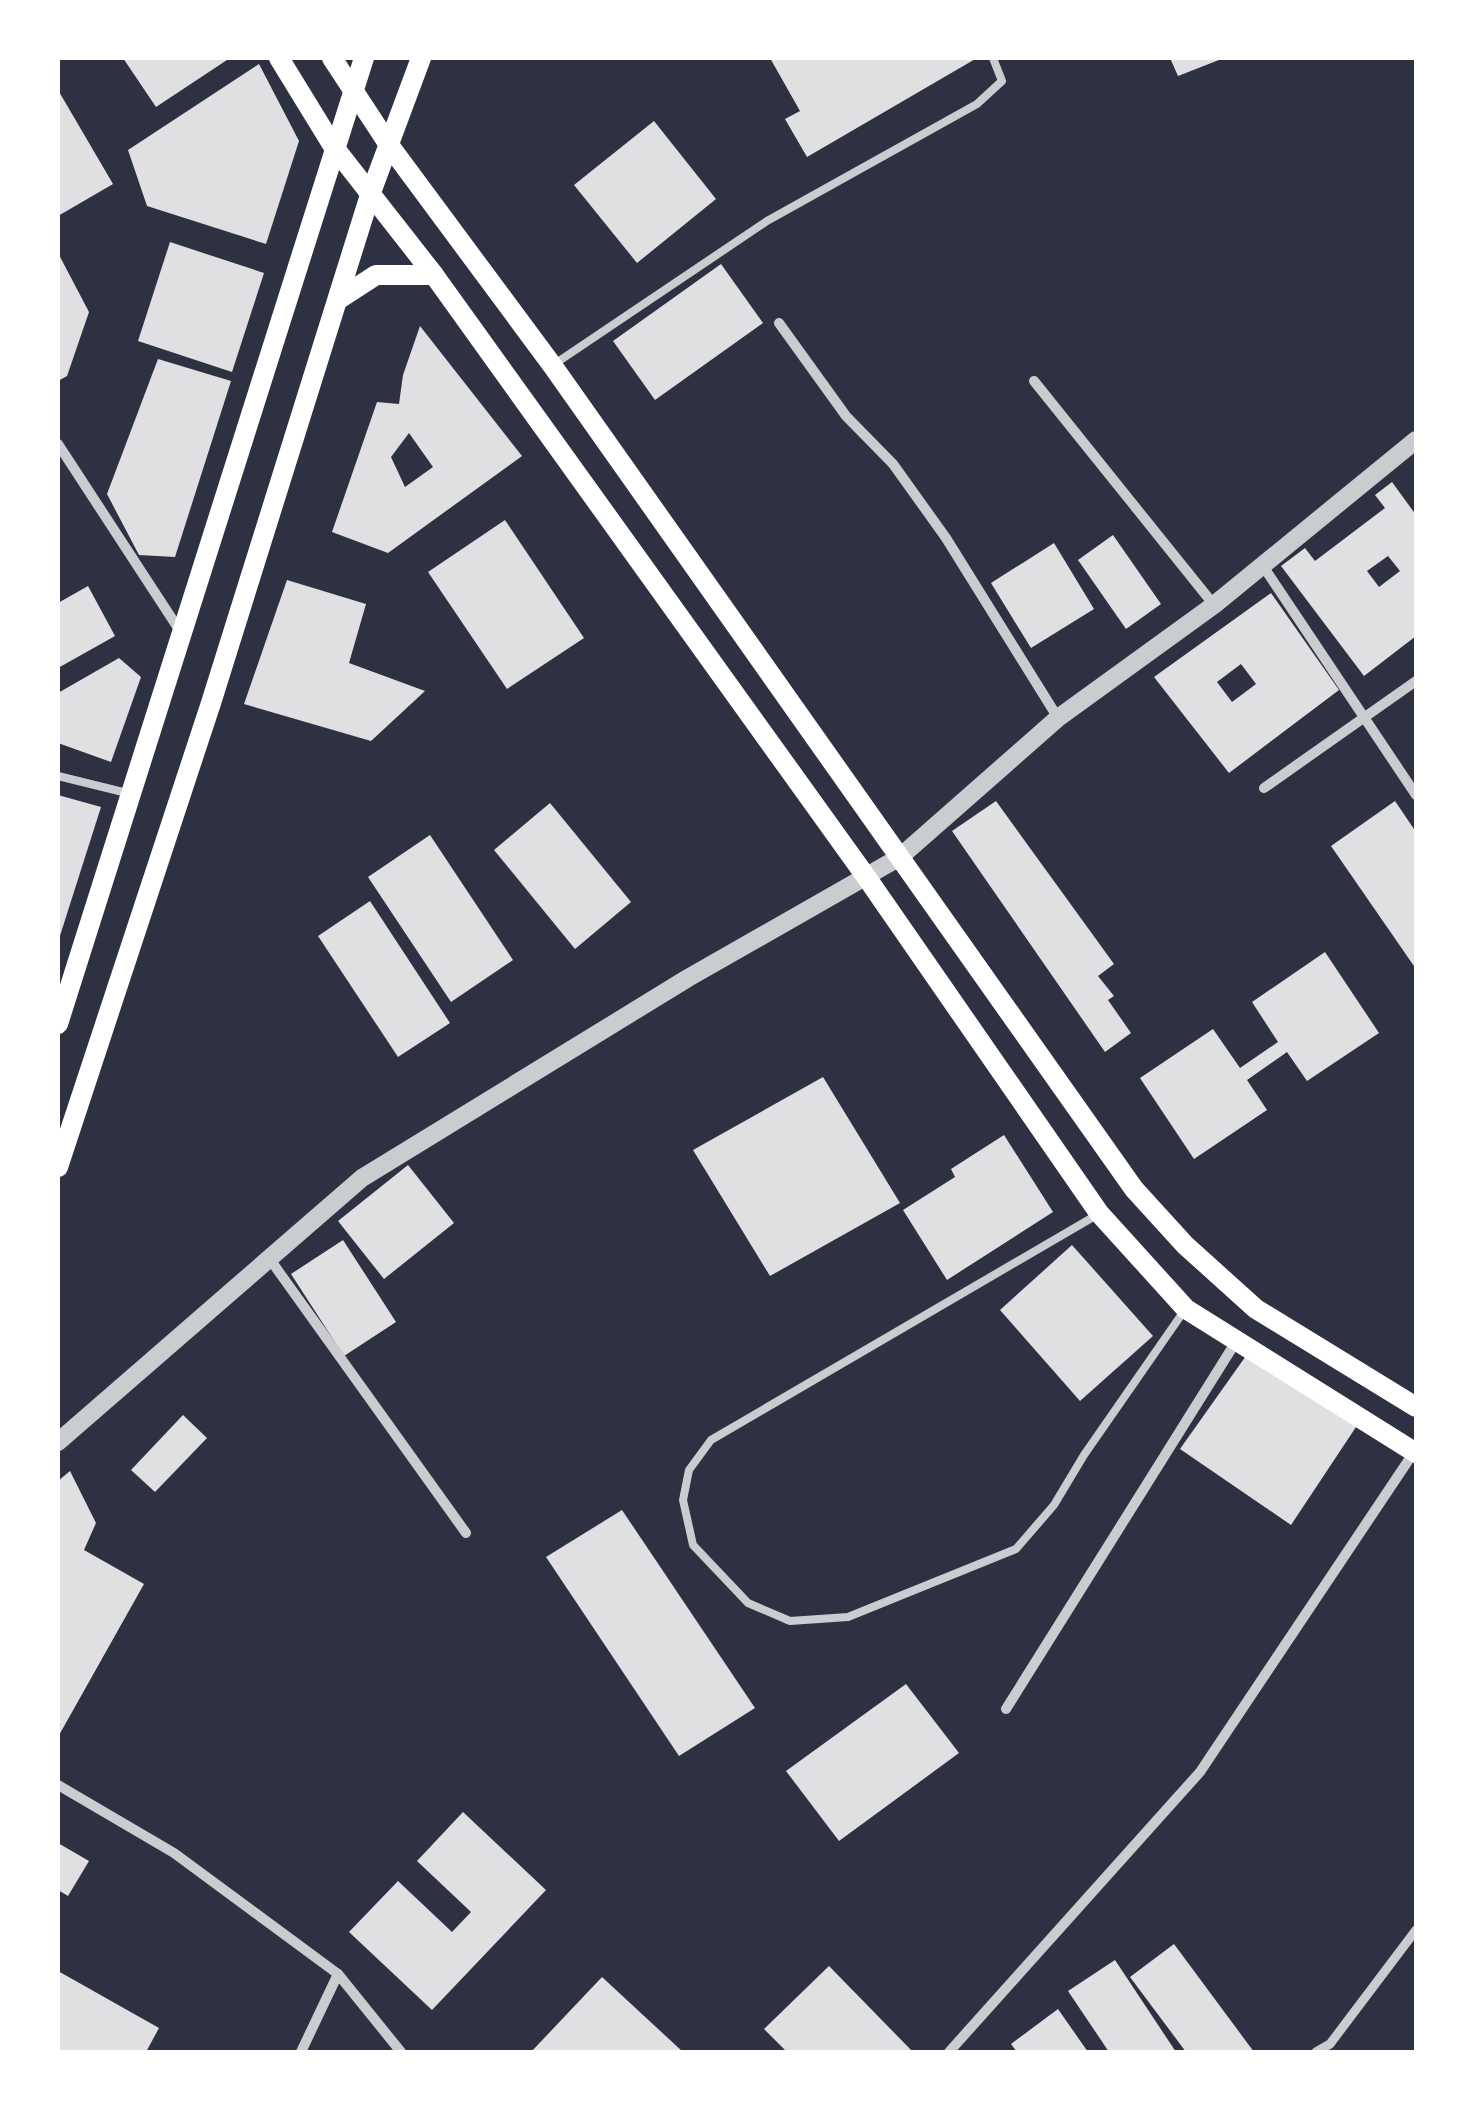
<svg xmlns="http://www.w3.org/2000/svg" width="1474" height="2110" font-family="'Noto Sans',sans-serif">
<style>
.building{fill:#e0e0e3;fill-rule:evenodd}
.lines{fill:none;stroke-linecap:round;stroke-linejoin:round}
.service{stroke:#caccd0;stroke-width:8}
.pedestrian{stroke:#caccd0;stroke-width:9}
.minor{stroke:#caccd0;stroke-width:10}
.tertiary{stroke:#caccd0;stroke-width:18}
.secondary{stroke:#fff;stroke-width:20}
</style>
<rect width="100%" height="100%" fill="#2d3142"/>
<!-- building -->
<g class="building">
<path d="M 123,58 L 230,58 L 156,107 Z"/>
<path d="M 770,58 L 977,58 L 807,157 L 785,119 L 800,111 Z"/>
<path d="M 1170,58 L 1224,58 L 1178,76 Z"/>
<path d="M 259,64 L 299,141 L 266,244 L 147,206 L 128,150 Z"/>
<path d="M 58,90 L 113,184 L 58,216 Z"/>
<path d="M 654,121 L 716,199 L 637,263 L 574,185 Z"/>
<path d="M 170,242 L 264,273 L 232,372 L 138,341 Z"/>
<path d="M 58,253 L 89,312 L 67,376 L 58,381 Z"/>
<path d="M 721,264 L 763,323 L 655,400 L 613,341 Z"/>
<path d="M 420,326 L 522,456 L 388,553 L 332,532 L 377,402 L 399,404 L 403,375 ZM 409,433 L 433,467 L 405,487 L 391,457 Z"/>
<path d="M 158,359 L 231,381 L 175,557 L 139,555 L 107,494 Z"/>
<path d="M 1392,482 L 1416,515 L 1416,636 L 1364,676 L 1281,566 L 1305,548 L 1315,561 L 1385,508 L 1375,495 ZM 1388,556 L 1400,571 L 1379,587 L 1367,571 Z"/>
<path d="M 505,520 L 584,638 L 507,689 L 428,572 Z"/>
<path d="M 1113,535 L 1161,604 L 1126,629 L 1078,560 Z"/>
<path d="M 1054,543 L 1094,609 L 1031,648 L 991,583 Z"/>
<path d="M 287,580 L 366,604 L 349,663 L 425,691 L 371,741 L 244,704 Z"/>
<path d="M 88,586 L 115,636 L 58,668 L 58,603 Z"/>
<path d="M 1271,593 L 1339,690 L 1229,773 L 1154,677 ZM 1241,664 L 1256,684 L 1232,702 L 1217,682 Z"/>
<path d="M 119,658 L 141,677 L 111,762 L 58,743 L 58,693 Z"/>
<path d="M 58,795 L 101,807 L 58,942 Z"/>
<path d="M 996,801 L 1114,964 L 1098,976 L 1114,996 L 1108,1000 L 1131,1033 L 1105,1052 L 952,831 Z"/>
<path d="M 1395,801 L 1416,832 L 1416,969 L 1331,846 Z"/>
<path d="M 550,803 L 631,902 L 575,949 L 494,850 Z"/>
<path d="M 430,835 L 513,960 L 451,1002 L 368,877 Z"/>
<path d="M 370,901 L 450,1023 L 398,1057 L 318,936 Z"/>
<path d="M 1325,952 L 1379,1033 L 1307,1081 L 1287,1052 L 1247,1080 L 1267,1110 L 1194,1159 L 1140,1078 L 1213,1029 L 1240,1068 L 1278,1042 L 1252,1002 Z"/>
<path d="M 823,1077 L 900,1203 L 770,1276 L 693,1150 Z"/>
<path d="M 1004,1135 L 1053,1212 L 947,1280 L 903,1210 L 955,1177 L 951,1169 Z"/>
<path d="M 408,1165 L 454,1223 L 384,1279 L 338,1221 Z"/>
<path d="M 343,1240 L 396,1322 L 344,1356 L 291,1274 Z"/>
<path d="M 1072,1245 L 1153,1336 L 1080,1401 L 1000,1310 Z"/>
<path d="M 1248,1353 L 1358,1424 L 1291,1525 L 1180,1449 Z"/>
<path d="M 183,1415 L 207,1438 L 155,1492 L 131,1470 Z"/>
<path d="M 70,1471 L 96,1523 L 84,1550 L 144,1584 L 58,1737 L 58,1481 Z"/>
<path d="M 622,1510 L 755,1708 L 679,1756 L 546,1557 Z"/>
<path d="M 906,1684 L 959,1753 L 839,1841 L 786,1771 Z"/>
<path d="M 463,1812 L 546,1890 L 432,2010 L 349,1932 L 398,1881 L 452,1932 L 471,1912 L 417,1861 Z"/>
<path d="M 58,1843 L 89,1861 L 68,1896 L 58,1890 Z"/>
<path d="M 1174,1944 L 1254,2052 L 1186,2052 L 1130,1977 Z"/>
<path d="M 1115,1960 L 1176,2052 L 1109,2052 L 1068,1991 Z"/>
<path d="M 829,1966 L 913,2052 L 787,2052 L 764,2029 Z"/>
<path d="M 58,1971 L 159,2028 L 146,2052 L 58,2052 Z"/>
<path d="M 602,1977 L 683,2052 L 531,2052 Z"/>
<path d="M 1058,2009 L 1088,2052 L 1017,2052 L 1011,2044 Z"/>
</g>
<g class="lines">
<!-- service -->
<g class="service">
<path d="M 556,363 L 767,221 L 977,104 L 1002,81 L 993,58"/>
<path d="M 58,776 L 127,793"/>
<path d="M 1095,1216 L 711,1440 L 689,1470 L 683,1500 L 693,1545 L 748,1603 L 790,1621 L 848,1617 L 1016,1549 L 1054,1505 L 1084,1455 L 1184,1311"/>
</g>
<!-- pedestrian -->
<path class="pedestrian" d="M 1316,2052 L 1330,2044 L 1416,1930"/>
<!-- minor -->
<g class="minor">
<path d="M 779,323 L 846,416 L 893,464 L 946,538 L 1058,718"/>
<path d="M 1034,381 L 1214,605"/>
<path d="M 58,444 L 180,631"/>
<path d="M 1263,566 L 1416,795"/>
<path d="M 1264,788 L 1416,681"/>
<path d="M 269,1258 L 466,1533"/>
<path d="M 1006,1709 L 1237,1340"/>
<path d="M 58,1785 L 174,1853 L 338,1974 L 401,2052"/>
<path d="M 301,2052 L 338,1974"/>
<path d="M 949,2052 L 1200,1772 L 1416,1449"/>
</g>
<!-- tertiary -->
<path class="tertiary" d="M 58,1442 L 362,1178 L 688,978 L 900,857 L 1058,718 L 1214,605 L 1416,440"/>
<!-- secondary -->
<g class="secondary">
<path d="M 279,58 L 333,146 L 434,275 L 867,878 L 1099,1213 L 1186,1309 L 1416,1453"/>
<path d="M 332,58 L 389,145 L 552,365 L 1134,1189 L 1185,1245 L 1256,1309 L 1416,1407"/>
<path d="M 339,299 L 376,275 L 434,275"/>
<path d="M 58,1024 L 364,58"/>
<path d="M 58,1167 L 211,703 L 370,195 L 421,58"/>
</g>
</g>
<!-- border -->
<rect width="1474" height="2110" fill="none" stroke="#ffffff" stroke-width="120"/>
</svg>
